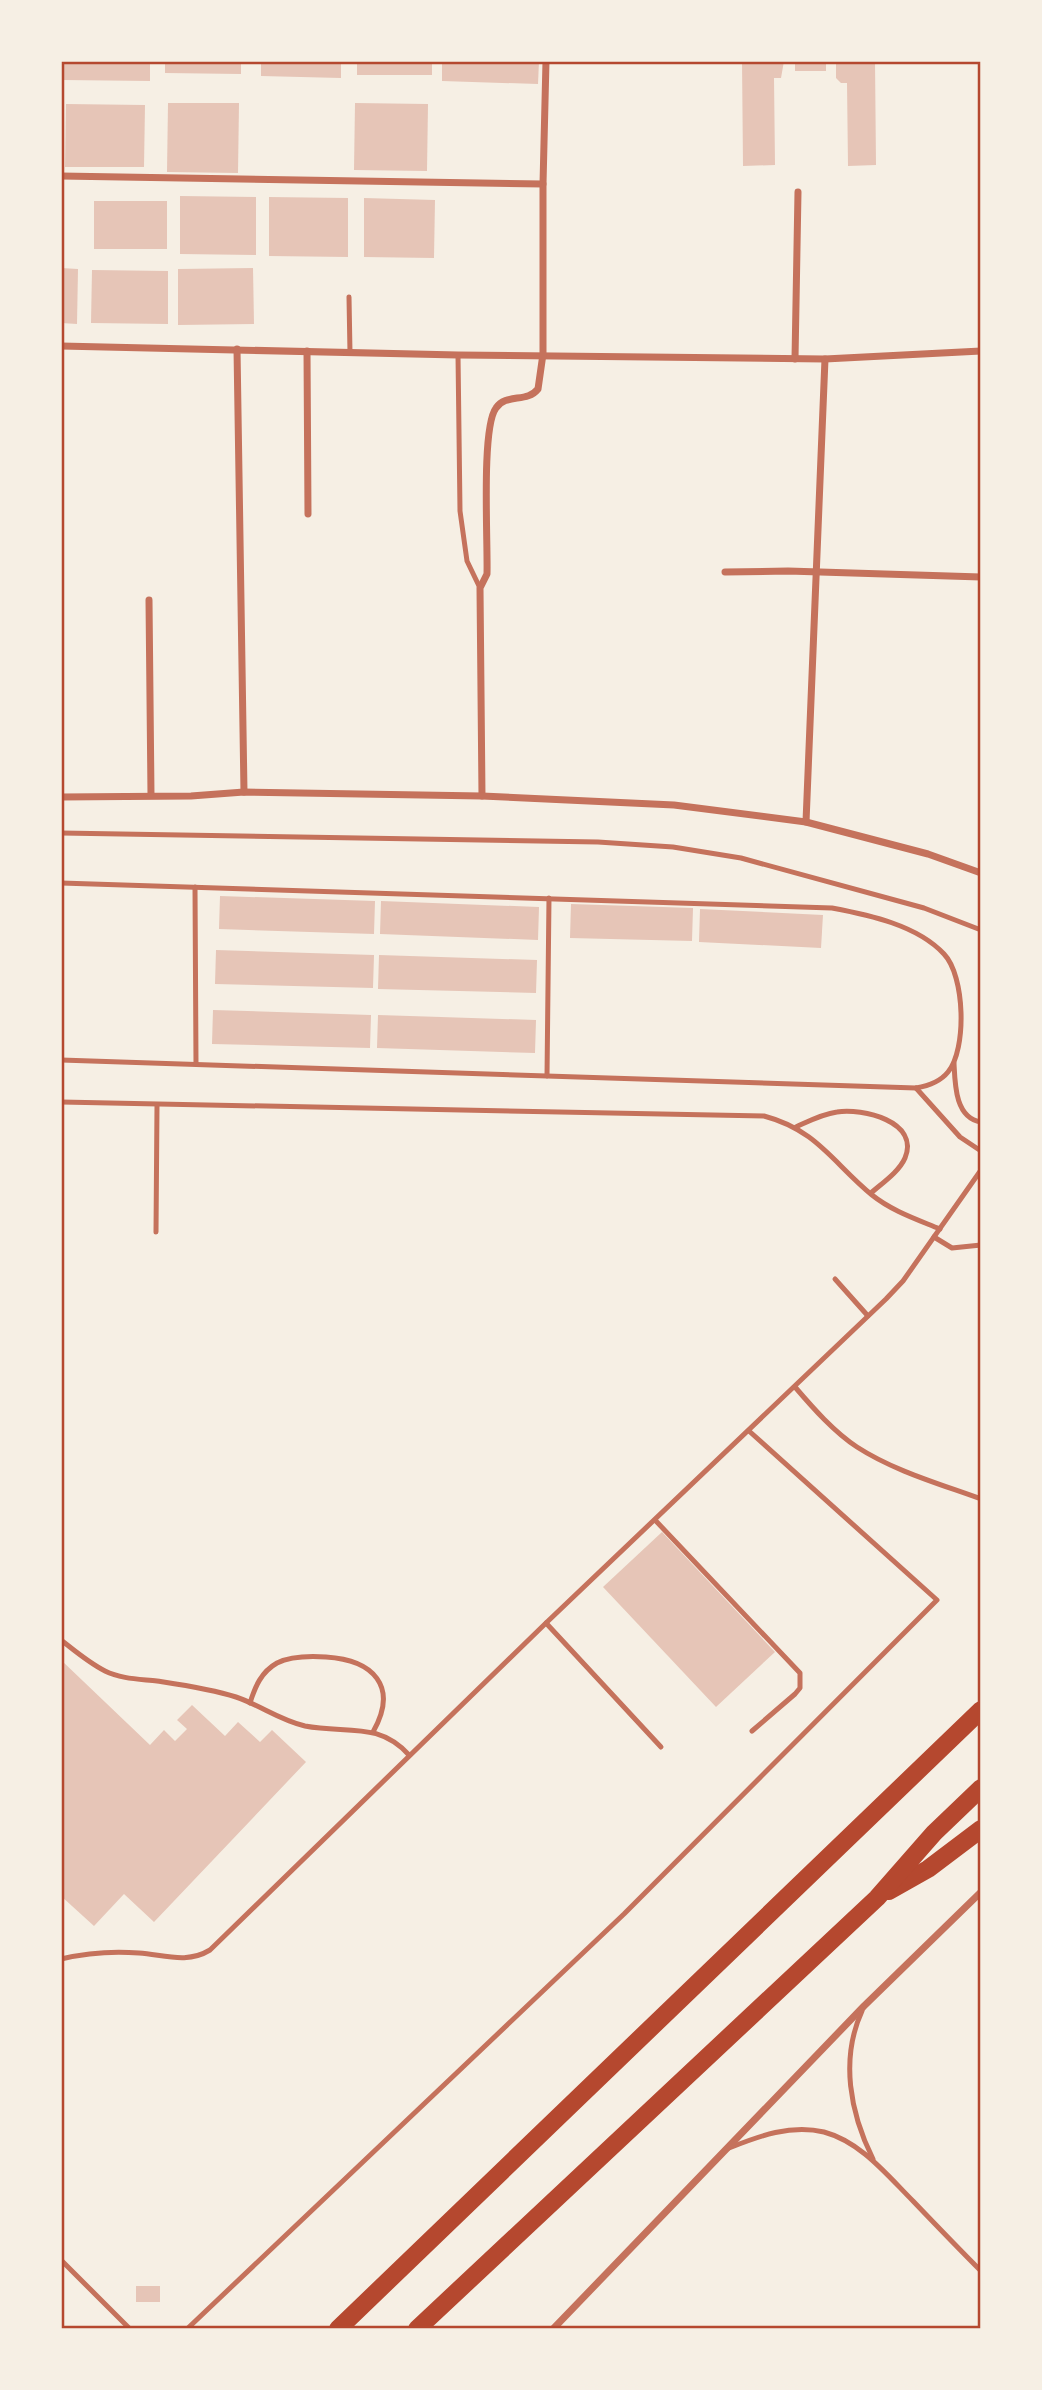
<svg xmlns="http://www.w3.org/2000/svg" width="1042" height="2390" font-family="'PT Sans',sans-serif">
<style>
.building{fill:#e6c5b7}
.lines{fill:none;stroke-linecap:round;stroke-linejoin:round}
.service{stroke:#c5725c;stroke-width:5}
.minor{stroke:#c5725c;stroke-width:7}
.motorway{stroke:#b5482f;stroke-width:18}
.neatline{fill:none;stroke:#b5482f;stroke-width:2.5}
</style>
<rect width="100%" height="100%" fill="#f6efe4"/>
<!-- building -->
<g class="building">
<path d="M 64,61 L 150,61 L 150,81 L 63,80 Z"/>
<path d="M 165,61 L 241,61 L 241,74 L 165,73 Z"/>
<path d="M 261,61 L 341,61 L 341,78 L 261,76 Z"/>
<rect x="357" y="61" width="75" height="14"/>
<path d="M 442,61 L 539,61 L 538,84 L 442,81 Z"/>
<path d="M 742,61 L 784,61 L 781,78 L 774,78 L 775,165 L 743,166 Z"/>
<path d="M 795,61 L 875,61 L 876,165 L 848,166 L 847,83 L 841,83 L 836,78 L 836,64 L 826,64 L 826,71 L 795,71 Z"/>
<path d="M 168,103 L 239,103 L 238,173 L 167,172 Z"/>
<path d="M 355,103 L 428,104 L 427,171 L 354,170 Z"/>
<path d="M 66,104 L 145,105 L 144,167 L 65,167 Z"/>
<path d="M 180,196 L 256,197 L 256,255 L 180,254 Z"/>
<path d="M 269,197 L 348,198 L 348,257 L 269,256 Z"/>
<path d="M 364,198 L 435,200 L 434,258 L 364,257 Z"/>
<rect x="94" y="201" width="73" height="48"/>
<path d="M 61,268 L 78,269 L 77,324 L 61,323 Z"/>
<path d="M 253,268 L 254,324 L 178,325 L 178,269 Z"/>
<path d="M 92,270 L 168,271 L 168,324 L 91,323 Z"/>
<path d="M 220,896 L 375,901 L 374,934 L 219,929 Z"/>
<path d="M 381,901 L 539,907 L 538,940 L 380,934 Z"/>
<path d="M 571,904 L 693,908 L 692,941 L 570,938 Z"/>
<path d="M 700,909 L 823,915 L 821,948 L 699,942 Z"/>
<path d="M 216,950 L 374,955 L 373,988 L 215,984 Z"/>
<path d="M 379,955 L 537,960 L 536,993 L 378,989 Z"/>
<path d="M 213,1010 L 371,1015 L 370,1048 L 212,1044 Z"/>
<path d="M 378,1015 L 536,1020 L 535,1053 L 377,1048 Z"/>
<path d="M 662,1532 L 775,1652 L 716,1707 L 603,1587 Z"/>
<path d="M 61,1660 L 150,1745 L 164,1730 L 175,1741 L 187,1729 L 177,1720 L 192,1705 L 225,1736 L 238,1722 L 260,1742 L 272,1730 L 306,1762 L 154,1922 L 124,1894 L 94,1926 L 61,1896 Z"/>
<rect x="136" y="2286" width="24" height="16"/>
</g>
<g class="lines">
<!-- service -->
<g class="service">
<path d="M 349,297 L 350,353"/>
<path d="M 458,355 L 460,511 L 467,561 L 480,588"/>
<path d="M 61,833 L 598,842 L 673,847 L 741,858 L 924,908 L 981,930"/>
<path d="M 61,883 L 832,908 C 869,915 917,925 944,954 C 965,976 967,1049 948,1072 C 940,1082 928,1086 916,1088 L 61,1060"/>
<path d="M 195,887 L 196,1064"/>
<path d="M 954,1063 C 955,1084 955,1118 981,1122"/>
<path d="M 547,1076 L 549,898"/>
<path d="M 916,1088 L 960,1137 L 981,1151"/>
<path d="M 61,1102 L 764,1116 C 817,1130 833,1163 872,1195 C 892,1211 916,1219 940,1229"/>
<path d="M 796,1127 C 809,1121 822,1114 837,1112 C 862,1108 920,1121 905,1158 C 899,1172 881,1184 871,1193"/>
<path d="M 156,1232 L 157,1105"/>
<path d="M 934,1237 L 952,1248 L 981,1245"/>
<path d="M 835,1279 L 868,1316"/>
<path d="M 795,1387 C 813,1408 834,1432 857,1447 C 894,1471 940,1484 981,1499"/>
<path d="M 655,1520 L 800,1673 L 800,1688 L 795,1694 L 752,1731"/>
<path d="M 546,1623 L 661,1747"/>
<path d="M 61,1640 C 75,1651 89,1663 105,1671 C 121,1679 140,1679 157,1681 C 183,1685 211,1689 236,1697 C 260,1705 279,1720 305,1726 C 346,1734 378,1721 409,1755"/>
<path d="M 250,1703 C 255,1687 261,1672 277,1663 C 291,1656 311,1656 326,1657 C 373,1660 399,1686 373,1732"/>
<path d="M 61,1959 C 86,1953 114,1951 139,1953 C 165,1955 187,1964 210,1950 L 546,1623 L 886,1299 L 903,1281 L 981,1170"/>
<path d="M 862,2011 C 840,2059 850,2113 873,2159"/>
<path d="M 729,2148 C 759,2136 791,2124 824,2132 C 861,2142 887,2175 913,2201 C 935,2224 958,2248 981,2271"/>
<path d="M 61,2260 L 130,2329"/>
<path d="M 187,2329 L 624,1914 L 937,1600 L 749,1431"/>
</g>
<!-- minor -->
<g class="minor">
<path d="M 61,176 L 543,184"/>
<path d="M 61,346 L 458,355 L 825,359 L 981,351"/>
<path d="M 237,349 L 244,792"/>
<path d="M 307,351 L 308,514"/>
<path d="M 795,359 L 798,192"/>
<path d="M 725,572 L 788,571 L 981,577"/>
<path d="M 149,600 L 151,795"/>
<path d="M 482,796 L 480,588 L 487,574 C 488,543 481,428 496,408 C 506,393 527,403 538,389 L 543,354 L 543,184 L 546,61"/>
<path d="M 61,797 L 191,796 L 244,792 L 482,796 L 674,805 L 806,822 L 928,854 L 981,873"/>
<path d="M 806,822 L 825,359"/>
<path d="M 553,2329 L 864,2006 L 981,1892"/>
</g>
<!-- motorway -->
<g class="motorway">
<path d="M 889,1891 L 928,1869 L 981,1829"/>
<path d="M 338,2329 L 981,1710"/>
<path d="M 417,2329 L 877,1898 L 934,1833 L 981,1788"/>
</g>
</g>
<!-- border -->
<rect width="1042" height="2390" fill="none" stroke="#f6efe4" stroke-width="126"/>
<rect x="63" y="63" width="916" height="2264" class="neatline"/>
</svg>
